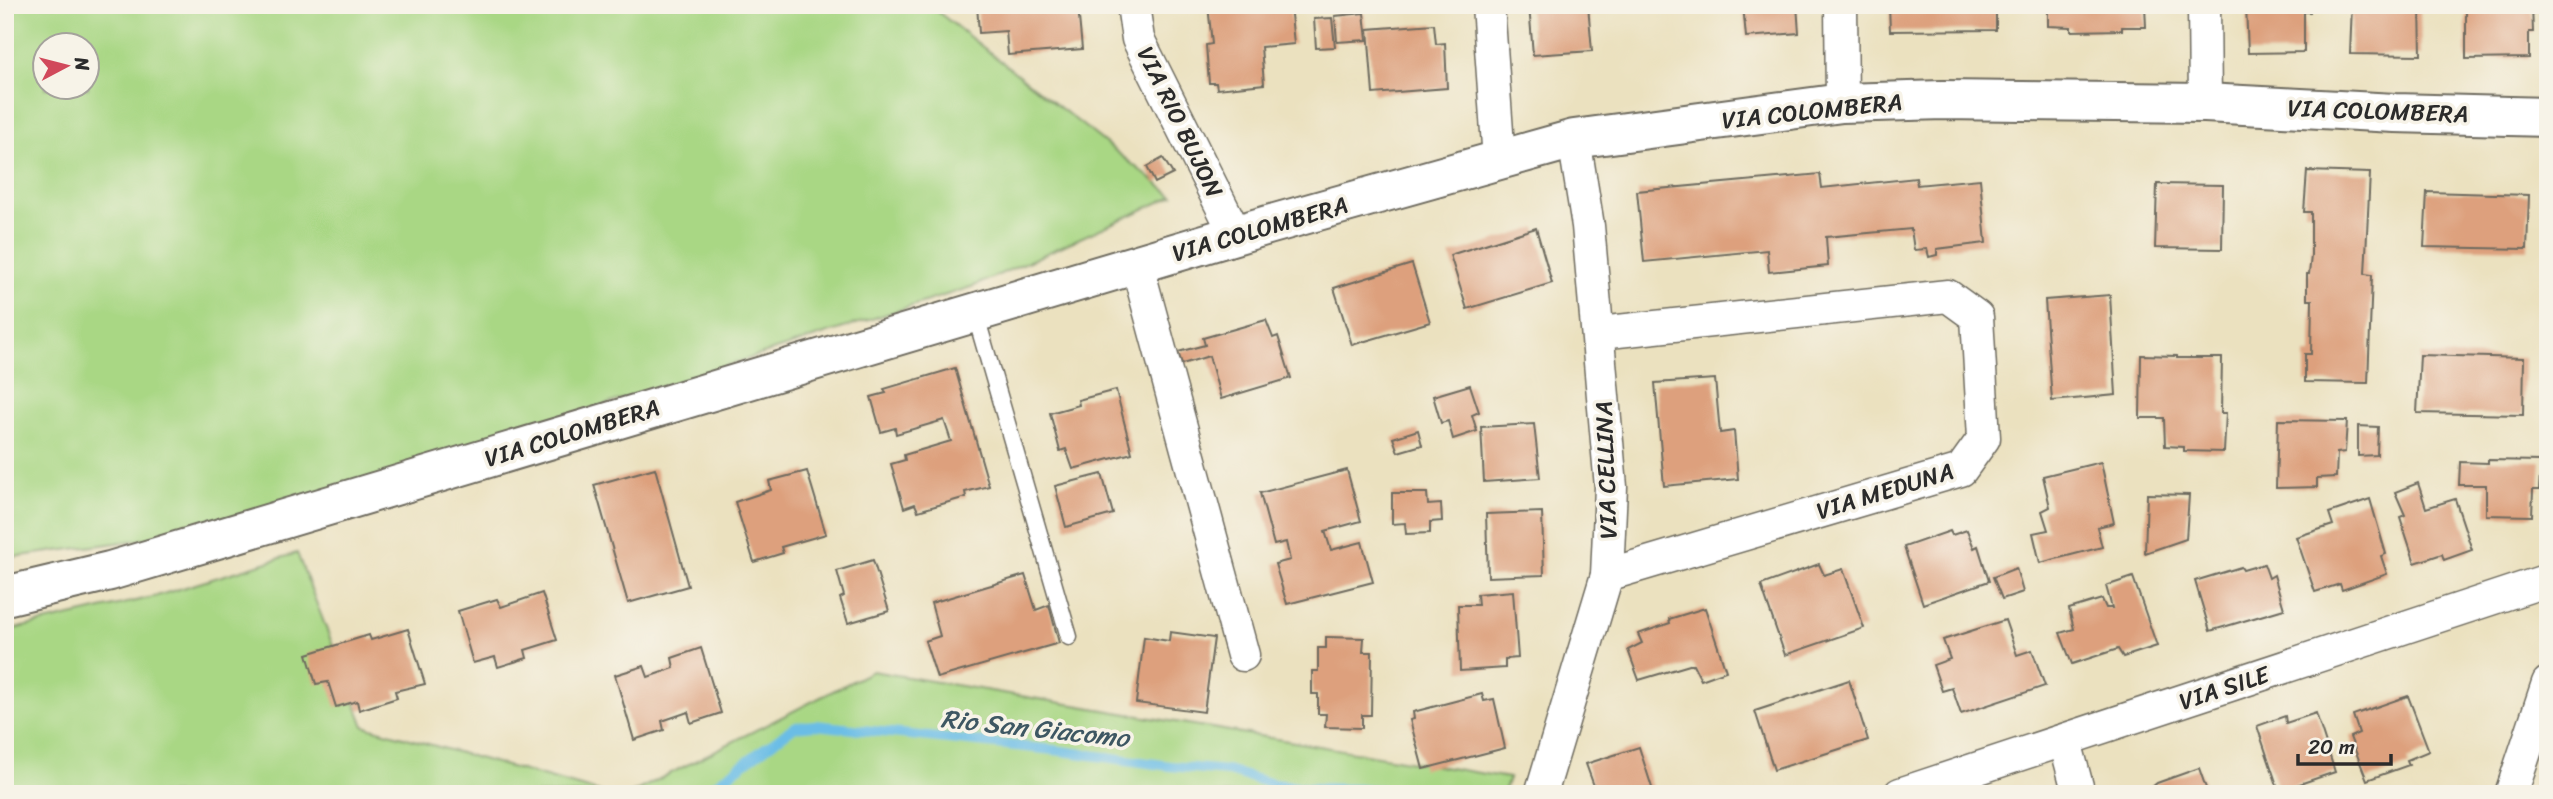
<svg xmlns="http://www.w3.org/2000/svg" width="2553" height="799" font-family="Sriracha,sans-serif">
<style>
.green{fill:#a9d784;stroke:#6a8158;stroke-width:2;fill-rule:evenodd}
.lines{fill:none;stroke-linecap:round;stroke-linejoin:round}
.stream{stroke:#6abde6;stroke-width:10}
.building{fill:#dda07d}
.service-casing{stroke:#6e6b5f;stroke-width:19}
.minor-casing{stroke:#6e6b5f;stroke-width:35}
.tertiary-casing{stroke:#6e6b5f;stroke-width:42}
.service{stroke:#fff;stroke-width:16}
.minor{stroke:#fff;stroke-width:32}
.tertiary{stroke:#fff;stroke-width:38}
.labels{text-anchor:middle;stroke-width:7;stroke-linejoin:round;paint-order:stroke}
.street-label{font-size:24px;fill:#2b2b2b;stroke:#f7f3e8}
.water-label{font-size:26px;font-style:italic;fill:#3e5763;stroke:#f7f3e8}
</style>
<rect width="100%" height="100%" fill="#f7f3e8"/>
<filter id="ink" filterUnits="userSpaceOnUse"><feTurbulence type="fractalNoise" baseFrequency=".0143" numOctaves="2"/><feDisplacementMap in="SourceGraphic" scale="14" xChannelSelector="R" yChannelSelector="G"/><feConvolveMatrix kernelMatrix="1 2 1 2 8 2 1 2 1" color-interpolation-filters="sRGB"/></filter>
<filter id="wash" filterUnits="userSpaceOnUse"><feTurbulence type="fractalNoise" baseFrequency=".00686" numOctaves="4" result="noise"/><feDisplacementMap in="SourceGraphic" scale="28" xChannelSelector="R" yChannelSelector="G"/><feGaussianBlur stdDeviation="1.57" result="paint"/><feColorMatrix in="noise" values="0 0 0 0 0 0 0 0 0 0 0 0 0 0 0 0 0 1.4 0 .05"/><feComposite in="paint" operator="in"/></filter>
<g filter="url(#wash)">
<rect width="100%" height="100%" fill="#ebe1bf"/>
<!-- green -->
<g class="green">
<path d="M 5,5 L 929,5 L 1173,196 L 974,286 L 219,529 L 5,558 ZM 46,46 L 88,46 L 88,88 L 46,88 Z"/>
<path d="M 297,553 L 364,726 L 606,794 L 5,794 L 5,631 L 153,597 Z"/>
<path d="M 872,671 L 1509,778 L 1503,794 L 630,794 Z"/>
</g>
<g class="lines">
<!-- stream -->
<g class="stream">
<path d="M 347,794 C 382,784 394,787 429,794"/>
<path d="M 702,794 L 794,727 L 815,725 L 1054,750 L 1170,766 L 1228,771 L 1273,784 L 1305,788 L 1383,790"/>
</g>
</g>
<g id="blocks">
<!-- building -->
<g class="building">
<path d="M 977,5 L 1054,5 L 1055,9 L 1078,7 L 1082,49 L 1008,55 L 1006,31 L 979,33 Z"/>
<path d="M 1208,5 L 1290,5 L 1294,44 L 1261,47 L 1264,84 L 1217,89 L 1216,83 L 1209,83 L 1206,45 L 1212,44 Z"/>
<path d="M 1529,5 L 1588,5 L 1592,51 L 1533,55 Z"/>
<path d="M 1743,5 L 1797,5 L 1799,33 L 1746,37 Z"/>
<path d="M 1889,5 L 1996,5 L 1996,30 L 1890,31 Z"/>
<path d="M 2048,5 L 2145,5 L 2146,27 L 2122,27 L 2122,30 L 2071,31 L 2071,27 L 2048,26 Z"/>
<path d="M 2246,5 L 2310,5 L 2310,12 L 2304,12 L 2304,52 L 2248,53 Z"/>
<path d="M 2352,5 L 2420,5 L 2421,55 L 2350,54 Z"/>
<path d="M 2466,5 L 2532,5 L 2533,32 L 2529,32 L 2529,58 L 2466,59 Z"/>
<path d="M 1364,13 L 1367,40 L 1337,42 L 1335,16 Z"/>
<path d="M 1332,18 L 1335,47 L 1316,48 L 1314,19 Z"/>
<path d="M 1434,24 L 1436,44 L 1445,43 L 1447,88 L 1373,94 L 1368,29 Z"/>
<path d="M 1163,158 L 1173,174 L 1155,183 L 1147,167 Z"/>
<path d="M 2307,171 L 2370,173 L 2365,274 L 2372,275 L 2368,383 L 2305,382 L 2305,354 L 2311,354 L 2312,300 L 2307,300 L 2307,274 L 2309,274 L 2311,256 L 2311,212 L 2304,212 Z"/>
<path d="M 1820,174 L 1822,188 L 1916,178 L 1917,185 L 1980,179 L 1986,243 L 1937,249 L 1937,255 L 1929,257 L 1927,249 L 1914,250 L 1911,229 L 1826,237 L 1828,266 L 1769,272 L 1767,250 L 1644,262 L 1637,191 Z"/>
<path d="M 2157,184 L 2223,185 L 2222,249 L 2155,248 Z"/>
<path d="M 2427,192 L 2529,195 L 2527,249 L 2424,247 Z"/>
<path d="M 1536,228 L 1552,283 L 1467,309 L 1450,255 Z"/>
<path d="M 1412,264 L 1430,322 L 1352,345 L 1334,288 Z"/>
<path d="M 2110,295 L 2116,395 L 2052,401 L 2045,300 Z"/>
<path d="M 1266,320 L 1273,338 L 1278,336 L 1291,378 L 1221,399 L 1209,356 L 1182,364 L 1178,352 L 1205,345 L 1203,338 Z"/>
<path d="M 2141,355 L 2177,356 L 2177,358 L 2222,358 L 2221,413 L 2226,413 L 2224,452 L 2184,451 L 2184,447 L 2165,446 L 2164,418 L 2140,418 Z"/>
<path d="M 2420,355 L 2524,358 L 2523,415 L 2417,413 Z"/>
<path d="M 955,368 L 989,486 L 965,492 L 966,497 L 918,511 L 915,504 L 904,508 L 891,464 L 905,460 L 904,455 L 951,441 L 944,420 L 896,434 L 895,428 L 881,432 L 871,397 L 886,393 L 884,389 Z"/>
<path d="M 1715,379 L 1720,433 L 1734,431 L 1738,479 L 1664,486 L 1655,383 Z"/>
<path d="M 1470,385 L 1479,412 L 1472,415 L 1477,431 L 1453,439 L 1448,421 L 1441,423 L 1433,396 Z"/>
<path d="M 1116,390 L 1132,453 L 1073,469 L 1066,449 L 1060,451 L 1050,413 L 1079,405 L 1078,400 Z"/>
<path d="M 2278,420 L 2347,421 L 2345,452 L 2337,453 L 2336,477 L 2317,478 L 2317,487 L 2276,488 Z"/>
<path d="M 1534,424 L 1540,478 L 1484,482 L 1481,427 Z"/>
<path d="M 2358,426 L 2378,427 L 2377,455 L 2358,456 Z"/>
<path d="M 1418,430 L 1422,445 L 1398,452 L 1393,438 Z"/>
<path d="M 2488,460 L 2541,461 L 2539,490 L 2533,490 L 2532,516 L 2486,515 L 2486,485 L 2459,485 L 2460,462 L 2488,463 Z"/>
<path d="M 2101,462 L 2114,523 L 2097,527 L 2102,547 L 2040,563 L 2033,533 L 2048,530 L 2042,511 L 2050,507 L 2043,476 Z"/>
<path d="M 655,468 L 688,586 L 628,603 L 594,485 Z"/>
<path d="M 1347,470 L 1361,521 L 1325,531 L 1331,550 L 1362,542 L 1373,582 L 1287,604 L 1275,564 L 1290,560 L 1286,542 L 1274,545 L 1260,493 Z"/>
<path d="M 807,471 L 826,534 L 781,547 L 783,553 L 754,562 L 735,502 L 771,490 L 769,481 Z"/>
<path d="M 1102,474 L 1113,514 L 1066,527 L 1055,486 Z"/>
<path d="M 2418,483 L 2426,508 L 2455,499 L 2472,550 L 2444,560 L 2442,554 L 2415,563 L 2400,517 L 2405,515 L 2395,492 Z"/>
<path d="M 1392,493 L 1427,493 L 1428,505 L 1441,504 L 1442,521 L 1430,522 L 1430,533 L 1406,534 L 1405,523 L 1392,524 Z"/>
<path d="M 2147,494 L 2189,495 L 2186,539 L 2145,553 Z"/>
<path d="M 2370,499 L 2386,554 L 2381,556 L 2387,574 L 2342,590 L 2340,584 L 2315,592 L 2296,537 L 2333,525 L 2329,513 Z"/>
<path d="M 1542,512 L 1544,575 L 1488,577 L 1486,514 Z"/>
<path d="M 1967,530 L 1974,548 L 1978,546 L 1989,581 L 1923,604 L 1904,547 L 1950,531 L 1952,535 Z"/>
<path d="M 873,560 L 889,611 L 848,623 L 840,598 L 844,596 L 837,571 Z"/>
<path d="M 1819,564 L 1824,575 L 1843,569 L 1864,628 L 1785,655 L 1761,585 Z"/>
<path d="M 2264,564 L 2269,578 L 2274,575 L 2284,609 L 2210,631 L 2195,581 L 2241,567 L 2243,570 Z"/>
<path d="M 2016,568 L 2023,592 L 2002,599 L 1993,577 Z"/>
<path d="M 1025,575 L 1036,610 L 1049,605 L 1059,643 L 937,678 L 925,641 L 940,636 L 931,603 Z"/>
<path d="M 2133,577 L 2157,646 L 2123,657 L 2118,649 L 2072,664 L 2060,633 L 2074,629 L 2069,609 L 2102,599 L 2106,608 L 2112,608 L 2106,586 Z"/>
<path d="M 1513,591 L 1518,658 L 1505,659 L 1505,668 L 1460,671 L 1458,605 L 1478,605 L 1477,594 Z"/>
<path d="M 542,593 L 557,640 L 525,650 L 527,658 L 498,667 L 495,657 L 473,663 L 458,611 L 497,599 L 501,607 Z"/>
<path d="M 1705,608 L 1726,671 L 1701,680 L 1693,664 L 1639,680 L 1628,650 L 1642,643 L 1638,634 L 1670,623 L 1669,619 Z"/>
<path d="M 2005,620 L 2017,655 L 2032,650 L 2045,686 L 1961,714 L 1952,688 L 1942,691 L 1933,665 L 1950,659 L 1943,640 Z"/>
<path d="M 408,629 L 425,684 L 395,691 L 397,698 L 359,710 L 357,701 L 336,707 L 328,682 L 316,684 L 307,654 L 369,635 L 371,640 Z"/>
<path d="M 1170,632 L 1214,638 L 1204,712 L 1136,703 L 1144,637 L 1169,641 Z"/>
<path d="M 1326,637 L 1364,638 L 1363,652 L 1372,652 L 1371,715 L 1362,715 L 1362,728 L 1325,727 L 1326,714 L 1318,714 L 1318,694 L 1312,694 L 1312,671 L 1318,671 L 1318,648 L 1326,648 Z"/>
<path d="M 701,648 L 721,713 L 691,723 L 688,712 L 662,721 L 664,730 L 634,740 L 615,675 L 644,666 L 648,677 L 674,668 L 672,658 Z"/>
<path d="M 1849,680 L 1868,740 L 1774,770 L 1755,711 Z"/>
<path d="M 1482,694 L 1484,701 L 1494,699 L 1505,748 L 1423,769 L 1410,720 L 1414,719 L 1413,712 Z"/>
<path d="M 2408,696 L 2429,751 L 2407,760 L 2409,765 L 2367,780 L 2350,737 L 2359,733 L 2353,715 Z"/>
<path d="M 2316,713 L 2335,772 L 2279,791 L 2257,726 L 2285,716 L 2286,723 Z"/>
<path d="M 1639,747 L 1654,794 L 1597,794 L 1586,764 Z"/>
<path d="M 2199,768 L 2208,794 L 2133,794 L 2152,787 L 2157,783 Z"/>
</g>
</g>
</g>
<g filter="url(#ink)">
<use href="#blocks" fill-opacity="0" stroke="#6e6b5f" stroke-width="2"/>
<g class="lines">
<!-- service casing -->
<g class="service-casing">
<path id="service" d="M 975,313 L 1069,637"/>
</g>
<!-- minor casing -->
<g class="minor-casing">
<g id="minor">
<path d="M 1133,5 L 1138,39 L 1236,235"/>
<path d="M 1488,5 L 1499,160"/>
<path d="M 1841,5 L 1842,103"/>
<path d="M 2204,5 L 2205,103"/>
<path d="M 1137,265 L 1243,655"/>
<path d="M 1599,333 L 1948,296 L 1977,317 L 1984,438 L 1961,470 L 1607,575"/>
<path d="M 2065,741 L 2079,794"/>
<path d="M 1541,794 L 1607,575 L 1611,487 L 1588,226 L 1574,139"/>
<path d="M 1900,794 L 2542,582 L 2548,582"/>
<path d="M 2511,794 L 2548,683"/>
</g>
</g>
<!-- tertiary casing -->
<g class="tertiary-casing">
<path id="tertiary" d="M 5,596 L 110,571 L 1268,225 L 1574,139 L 1842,103 L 1943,100 L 2205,103 L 2395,113 L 2548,117"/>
</g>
<!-- service -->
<use href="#service" class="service"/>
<!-- minor -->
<use href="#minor" class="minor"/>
<!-- tertiary -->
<use href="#tertiary" class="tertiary"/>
</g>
</g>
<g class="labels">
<!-- street labels -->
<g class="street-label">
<text transform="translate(1812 111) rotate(-6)" y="8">VIA COLOMBERA</text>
<text transform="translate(2378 111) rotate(2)" y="8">VIA COLOMBERA</text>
<text transform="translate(1180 122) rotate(64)" y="8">VIA RIO BUJON</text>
<text transform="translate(1260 229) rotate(-16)" y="8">VIA COLOMBERA</text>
<text transform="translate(572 433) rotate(-17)" y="8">VIA COLOMBERA</text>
<text transform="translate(1606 470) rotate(-92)" y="8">VIA CELLINA</text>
<text transform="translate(1885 491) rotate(-17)" y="8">VIA MEDUNA</text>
<text transform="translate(2224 688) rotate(-18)" y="8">VIA SILE</text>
</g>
<!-- water labels -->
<g class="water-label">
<text transform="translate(1035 728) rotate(6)" y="9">Rio San Giacomo</text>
</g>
</g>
<!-- margin -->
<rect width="2553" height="799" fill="none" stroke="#f7f3e8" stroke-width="28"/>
<!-- north arrow -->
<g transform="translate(66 66) rotate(83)"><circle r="33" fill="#f7f3e8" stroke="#a5a39c" stroke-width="2"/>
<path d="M0-5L12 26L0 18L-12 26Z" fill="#d1495b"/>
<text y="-10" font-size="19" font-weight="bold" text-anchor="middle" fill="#2b2b2b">N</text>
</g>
<!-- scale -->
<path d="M2298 754v10h93v-10" fill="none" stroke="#2b2b2b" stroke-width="3.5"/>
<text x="2308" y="754" font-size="21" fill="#2b2b2b" stroke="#f7f3e8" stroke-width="5" paint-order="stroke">20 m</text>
</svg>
